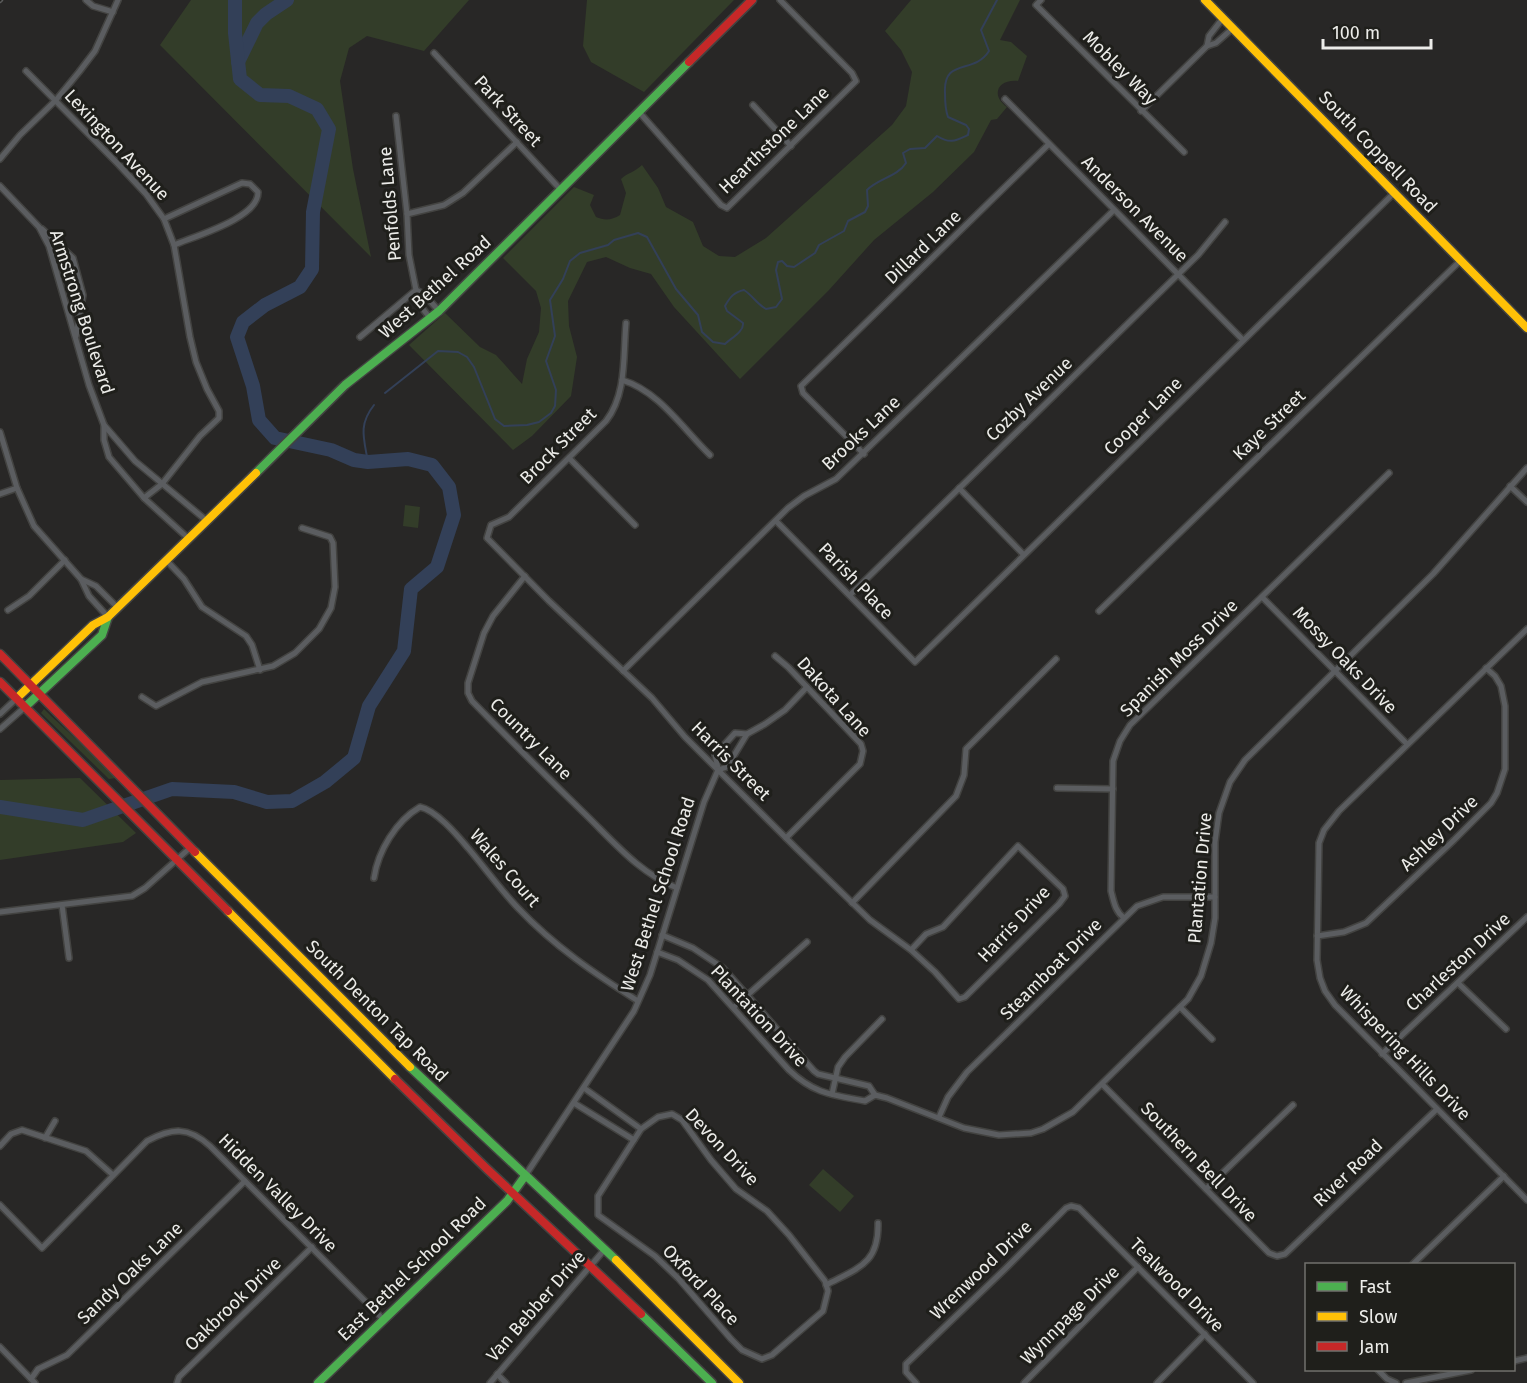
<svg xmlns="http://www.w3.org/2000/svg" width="1527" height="1383" font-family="'Fira Sans',sans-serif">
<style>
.green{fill:#333d29}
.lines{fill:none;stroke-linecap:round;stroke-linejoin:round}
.stream{stroke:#334058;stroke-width:2}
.river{stroke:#334058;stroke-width:14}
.street-casing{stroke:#434341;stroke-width:8}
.fast-casing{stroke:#434341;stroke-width:11}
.slow-casing{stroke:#434341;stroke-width:11}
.jam-casing{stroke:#434341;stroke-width:11}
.street{stroke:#5b5d60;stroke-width:5}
.fast{stroke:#4caf50;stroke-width:8}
.slow{stroke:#ffc107;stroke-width:8}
.jam{stroke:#c62828;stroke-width:8}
.rail-casing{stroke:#5d5e5e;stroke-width:4.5}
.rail{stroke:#1f1f1b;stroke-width:2;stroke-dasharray:7;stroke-linecap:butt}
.labels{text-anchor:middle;stroke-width:6;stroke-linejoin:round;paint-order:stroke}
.street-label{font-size:18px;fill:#ecece9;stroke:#1f1f1b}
</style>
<rect width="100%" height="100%" fill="#282726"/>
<!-- green -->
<g class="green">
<path d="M 191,0 L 469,0 L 424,51 L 367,36 L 349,48 L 340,81 L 353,169 L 371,257 L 160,45 Z"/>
<path d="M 587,0 L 734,0 L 644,92 L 591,62 L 583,46 Z"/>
<path d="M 911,0 L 1020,0 L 1000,40 L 1011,42 L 1027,56 L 1018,81 C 998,79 990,95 1007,107 L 997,119 L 991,120 L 974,152 L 933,192 L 874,240 L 829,290 L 740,379 L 674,307 L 651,274 L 630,268 L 606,257 L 587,262 L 568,301 L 569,326 L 577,357 L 571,396 L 532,436 L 513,450 L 409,345 L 445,313 L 480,347 L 496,355 L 522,384 L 527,359 L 539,332 L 541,308 L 536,291 L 503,258 L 574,187 L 594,195 L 590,205 L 596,217 C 605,221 612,220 620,215 L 626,193 L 621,179 C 627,173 635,172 642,165 L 658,188 L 666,207 L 693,222 L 703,246 L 719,256 L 735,257 L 766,238 L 892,125 L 906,106 L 912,72 L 901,50 L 885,31 Z"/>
<path d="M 405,505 L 420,507 L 418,528 L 403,526 Z"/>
<path d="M 44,709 C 68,733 94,753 116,778 L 109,779 L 41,713 Z"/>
<path d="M 80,778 L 136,833 L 123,842 L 0,860 L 0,780 Z"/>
<path d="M 823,1169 L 854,1196 L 840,1212 L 809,1185 Z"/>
</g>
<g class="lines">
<!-- stream -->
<g class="stream">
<path d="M 385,393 L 438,351 L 458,352 L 467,357 L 474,367 L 495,419 L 504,426 L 527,425 L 539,422 L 551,413 L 555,406 L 556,390 L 546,361 L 555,336 L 550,300 L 563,279 L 570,261 L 580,253 L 608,245 L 614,240 L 638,233 L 647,237 L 676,289 L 698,315 L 702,332 L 713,342 L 725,344 C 731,338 744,332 743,323 L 727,311 L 725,306 C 730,297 734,292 744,290 C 753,296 757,304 766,309 L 776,307 L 782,299 L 776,270 L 778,262 L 782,261 L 787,266 L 794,267 L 815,253 L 819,245 L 844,231 L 848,221 L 865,212 L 868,206 L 867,190 C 879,178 897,177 906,163 L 903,153 L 910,149 L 925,148 L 937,136 C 950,144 955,141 968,135 L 969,129 L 966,125 L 948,117 C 945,109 945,101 945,93 C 943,57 974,75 989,51 L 981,30 L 997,0"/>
<path d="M 368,462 C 364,439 358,425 374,405"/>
</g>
<!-- river -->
<g class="river">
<path d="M 238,62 L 257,23 L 266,14 L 287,0"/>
<path d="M 0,807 L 83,820 L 172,789 L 234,792 L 267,802 L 292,801 L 325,782 L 354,758 L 369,706 L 404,651 L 411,589 L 437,567 L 454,515 L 449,487 L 432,465 L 408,459 L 368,462 L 354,460 L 331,450 L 275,438 L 259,420 L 253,386 L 237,337 L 243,322 L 265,305 L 300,287 L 312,269 L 313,212 L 329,129 L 317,109 L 289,96 L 260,95 L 240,79 L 235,33 L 235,0"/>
</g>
<!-- street casing -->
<g class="street-casing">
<g id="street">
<path d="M 86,0 L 93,6 L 113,12"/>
<path d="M 1041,0 L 1036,5 L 1184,152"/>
<path d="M 1207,46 L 1209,36 L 1223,18"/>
<path d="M 434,53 L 561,190"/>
<path d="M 26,71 L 119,165 L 146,194 L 164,219 L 174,245 L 190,337 L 196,362 L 207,389 L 219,411 L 219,418 L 200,436 L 162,484 L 144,498"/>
<path d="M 1005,99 L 1243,340"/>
<path d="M 753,105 L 791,146"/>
<path d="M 1141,111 L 1207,46 L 1216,43 L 1233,28"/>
<path d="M 639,112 L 721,205 L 727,208 L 856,81 L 852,73 L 780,0"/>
<path d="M 396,116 L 407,214 L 409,255 L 416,290 L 415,299 L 430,318"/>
<path d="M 0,159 L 20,135 L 56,100 L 79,72 L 95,51 L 118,0"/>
<path d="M 0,186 L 39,227 L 49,246 L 89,385 L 104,425 L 135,461 L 207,521"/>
<path d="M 407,214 L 444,205 L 463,193 L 517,142"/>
<path d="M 164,219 L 242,183 L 250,184 L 258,192 C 259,218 195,236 174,245"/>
<path d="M 42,229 L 73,258 L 83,295 L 76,336"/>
<path d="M 416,290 L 424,294 L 439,311"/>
<path d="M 626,323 C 623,356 627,394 606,421 L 509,517 L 491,525 L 487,538 L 549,601 L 652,698 L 685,737 L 796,848 L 870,920 L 911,950 L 935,972 L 959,999 L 965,997 L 1059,904 L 1065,896 L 1063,889 L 1018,846 L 943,927 L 926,934 L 911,950"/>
<path d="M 360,337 L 416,290"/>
<path d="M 622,380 C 659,391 683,429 710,455"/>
<path d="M 104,425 L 104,440 L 109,457 L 144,498 L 189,539"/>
<path d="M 0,432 L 17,488 L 34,526 L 81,579 L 89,596 L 108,617"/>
<path d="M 864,454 L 803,393 L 801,386 L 1049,144"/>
<path d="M 569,458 L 635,525"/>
<path d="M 1510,486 L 1527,502"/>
<path d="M 959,488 L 1023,554"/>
<path d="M 0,494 L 17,488"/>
<path d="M 776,521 L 915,662 L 1394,193"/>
<path d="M 167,561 L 184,579 L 202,607 L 246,636 L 252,645 L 260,670"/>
<path d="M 525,576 L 493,616 L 484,633 L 468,683 L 468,693 L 472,701 C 509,739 546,776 584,813 C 613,841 639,873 677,888"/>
<path d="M 81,579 L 96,586 L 118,608"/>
<path d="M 850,595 L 1198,255 L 1225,222"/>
<path d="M 1262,597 L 1407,744"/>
<path d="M 8,610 L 29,596 L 65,560"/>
<path d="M 1099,611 L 1461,260"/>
<path d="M 1527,629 L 1339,811 L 1324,830 L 1319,843 L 1317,960 L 1320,978 L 1325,991 L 1335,1005 L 1527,1200"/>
<path d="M 775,656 L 788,667 L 861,744 L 863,751 L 860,764 L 786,838"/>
<path d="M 623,671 L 788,508 L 804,496 L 836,479 L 1114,210"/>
<path d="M 142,697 L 156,706 L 202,682 L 273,666 L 295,653 L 319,629 L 331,608 L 335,587 L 333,543 L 330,537 L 302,528"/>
<path d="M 0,714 L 17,698"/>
<path d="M 0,729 L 25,707"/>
<path d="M 718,768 L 715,755 L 735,733 L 747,734"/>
<path d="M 718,770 L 727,767 L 747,734 L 765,724 L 785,710 L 807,687"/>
<path d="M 1057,788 L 1113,789"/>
<path d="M 374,878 C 378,851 396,821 420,807 C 436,810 457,835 468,848 C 485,868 500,889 518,908 C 554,946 595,974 638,1001"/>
<path d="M 852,903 L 956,796 L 964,775 L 966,749 L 1056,659"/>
<path d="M 62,905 L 69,958"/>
<path d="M 0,912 L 132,896 L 145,888 L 191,847"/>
<path d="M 1124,918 C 1115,911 1114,902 1111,891 L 1113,761 L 1120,741 L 1130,725 L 1389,473"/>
<path d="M 662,935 L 693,948 L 723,968 L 814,1071 L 818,1074 L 869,1086 L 875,1095"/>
<path d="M 1317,936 L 1344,932 L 1366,923 L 1454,840 L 1491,803 L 1497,793 L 1505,769 L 1505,706 L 1501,686 L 1495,676 L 1486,668"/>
<path d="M 657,952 L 678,960 L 708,980 L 789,1070 C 814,1094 833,1095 865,1101 L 875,1095 L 887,1098 L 964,1128 L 999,1135 L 1031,1133 L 1043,1129 L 1073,1112 L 1188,999 L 1201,976 L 1211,943 L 1215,918 L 1215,842 L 1219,813 L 1230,782 L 1245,760 L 1433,574 L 1527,468"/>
<path d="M 1458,983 L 1506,1029"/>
<path d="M 734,1007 L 807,942"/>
<path d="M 1180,1007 L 1212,1039"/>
<path d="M 1382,1054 L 1527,917"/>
<path d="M 1102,1084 L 1269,1253 L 1277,1256 L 1285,1254 L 1437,1109"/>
<path d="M 584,1088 L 641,1129"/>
<path d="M 832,1094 L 838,1067 L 845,1057 L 882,1019"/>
<path d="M 574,1103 L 634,1140"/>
<path d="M 672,1114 L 682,1120 L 711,1160 L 736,1189 L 767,1211 L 789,1235 L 825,1281 L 828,1291 L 823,1311 L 772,1355 L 762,1359 L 742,1350 L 731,1339 L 678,1278 L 655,1256 L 598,1215 L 598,1196 L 641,1129 L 658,1117 Z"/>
<path d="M 939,1117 L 948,1097 L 967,1072 L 1137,906 L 1163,897 L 1215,897"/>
<path d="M 45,1138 L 55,1121"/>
<path d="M 0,1146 L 11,1134 L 22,1130 L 86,1151 L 113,1175"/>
<path d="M 525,1176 L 634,1011 L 650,975 L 704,802 L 718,770"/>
<path d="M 1206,1189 L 1293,1105"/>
<path d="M 0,1205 L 42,1248 L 147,1141 C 172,1128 188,1126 210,1146 L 384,1320"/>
<path d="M 1413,1264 L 1504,1176"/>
<path d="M 826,1285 C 858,1268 879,1264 878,1223"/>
<path d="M 0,1347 L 35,1383"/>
<path d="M 1514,1361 L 1527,1358"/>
<path d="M 1378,1370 L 1387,1379 L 1396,1383"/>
<path d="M 497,1374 L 506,1383"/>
<path d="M 31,1379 L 38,1369 L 67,1355 L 245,1181"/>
<path d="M 177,1383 L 179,1377 L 312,1247"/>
<path d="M 490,1383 L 605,1249"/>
<path d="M 916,1383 L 906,1372 L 906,1364 L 1005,1269 L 1066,1208 L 1071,1206 L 1079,1208 L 1253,1383"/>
<path d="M 1024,1383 L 1138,1267"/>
<path d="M 1157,1383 L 1205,1334"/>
<path d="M 1406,1383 L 1471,1370"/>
</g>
</g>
<!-- fast casing -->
<g class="fast-casing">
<g id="fast">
<path d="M 256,473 L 345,385 L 439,311 L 689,62"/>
<path d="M 25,707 L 102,635 L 108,617"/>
<path d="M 410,1067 L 616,1260"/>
<path d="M 641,1314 L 712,1383"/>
<path d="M 318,1383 L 507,1201 L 525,1176"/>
</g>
</g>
<!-- slow casing -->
<g class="slow-casing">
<g id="slow">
<path d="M 1205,0 L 1527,328"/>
<path d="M 17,698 L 93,625 L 108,617 L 256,473"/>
<path d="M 195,852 L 410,1067"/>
<path d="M 228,911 L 395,1079"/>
<path d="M 616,1260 L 739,1383"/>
</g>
</g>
<!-- jam casing -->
<g class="jam-casing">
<g id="jam">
<path d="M 689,62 L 752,0"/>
<path d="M 0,654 L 195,852"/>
<path d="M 0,682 L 228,911"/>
<path d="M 395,1079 L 486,1168 L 641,1314"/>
</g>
</g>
<!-- street -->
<use href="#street" class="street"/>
<!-- fast -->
<use href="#fast" class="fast"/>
<!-- slow -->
<use href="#slow" class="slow"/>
<!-- jam -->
<use href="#jam" class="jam"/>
<!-- rail casing -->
<g class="rail-casing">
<path id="rail" d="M 0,1 L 1,0"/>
</g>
<!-- rail -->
<use href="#rail" class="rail"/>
</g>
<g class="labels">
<!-- street labels -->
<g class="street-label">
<text transform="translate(1120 68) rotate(45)" y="6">Mobley Way</text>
<text transform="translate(508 111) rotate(47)" y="6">Park Street</text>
<text transform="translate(774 140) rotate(-44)" y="6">Hearthstone Lane</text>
<text transform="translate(117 145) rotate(47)" y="6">Lexington Avenue</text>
<text transform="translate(1378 152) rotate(46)" y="6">South Coppell Road</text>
<text transform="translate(390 204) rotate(-95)" y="6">Penfolds Lane</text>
<text transform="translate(1135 209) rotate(45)" y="6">Anderson Avenue</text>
<text transform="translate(923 247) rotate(-44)" y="6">Dillard Lane</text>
<text transform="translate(435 287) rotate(-42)" y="6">West Bethel Road</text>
<text transform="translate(82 312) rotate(72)" y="6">Armstrong Boulevard</text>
<text transform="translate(1029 399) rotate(-44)" y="6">Cozby Avenue</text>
<text transform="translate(1143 416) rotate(-45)" y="6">Cooper Lane</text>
<text transform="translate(1269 425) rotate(-44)" y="6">Kaye Street</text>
<text transform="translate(861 433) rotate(-43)" y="6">Brooks Lane</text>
<text transform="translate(558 446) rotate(-45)" y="6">Brock Street</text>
<text transform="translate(856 581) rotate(46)" y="6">Parish Place</text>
<text transform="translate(1179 658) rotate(-45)" y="6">Spanish Moss Drive</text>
<text transform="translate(1345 660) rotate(46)" y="6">Mossy Oaks Drive</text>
<text transform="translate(834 697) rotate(48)" y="6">Dakota Lane</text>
<text transform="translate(531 739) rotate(45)" y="6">Country Lane</text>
<text transform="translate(731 761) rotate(45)" y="6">Harris Street</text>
<text transform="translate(1439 833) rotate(-44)" y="6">Ashley Drive</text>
<text transform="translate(505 868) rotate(49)" y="6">Wales Court</text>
<text transform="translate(1200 878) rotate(-85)" y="6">Plantation Drive</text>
<text transform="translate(658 894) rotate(-72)" y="6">West Bethel School Road</text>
<text transform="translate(1014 924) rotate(-47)" y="6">Harris Drive</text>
<text transform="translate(1458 962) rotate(-43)" y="6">Charleston Drive</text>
<text transform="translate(1051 969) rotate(-45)" y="6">Steamboat Drive</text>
<text transform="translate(377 1011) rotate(45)" y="6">South Denton Tap Road</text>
<text transform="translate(759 1016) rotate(47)" y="6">Plantation Drive</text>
<text transform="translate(1405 1053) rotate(46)" y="6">Whispering Hills Drive</text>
<text transform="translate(722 1147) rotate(47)" y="6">Devon Drive</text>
<text transform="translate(1199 1162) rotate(46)" y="6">Southern Bell Drive</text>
<text transform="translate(1348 1173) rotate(-44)" y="6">River Road</text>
<text transform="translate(278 1193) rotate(45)" y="6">Hidden Valley Drive</text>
<text transform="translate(412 1269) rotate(-44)" y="6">East Bethel School Road</text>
<text transform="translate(981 1270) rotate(-44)" y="6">Wrenwood Drive</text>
<text transform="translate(130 1273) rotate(-44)" y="6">Sandy Oaks Lane</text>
<text transform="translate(701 1285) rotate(47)" y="6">Oxford Place</text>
<text transform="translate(1177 1285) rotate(45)" y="6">Tealwood Drive</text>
<text transform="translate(233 1304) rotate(-44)" y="6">Oakbrook Drive</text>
<text transform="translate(536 1306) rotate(-49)" y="6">Van Bebber Drive</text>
<text transform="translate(1070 1315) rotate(-45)" y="6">Wynnpage Drive</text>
</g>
</g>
<!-- legend -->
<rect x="1305" y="1263" width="210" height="108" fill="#1f1f1b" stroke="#71716d" stroke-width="1.5"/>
<rect x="1317" y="1282" width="30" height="9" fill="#4caf50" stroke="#71716d" stroke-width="1.5"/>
<text x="1359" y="1293" font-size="18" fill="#ecece9">Fast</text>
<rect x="1317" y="1312" width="30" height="9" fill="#ffc107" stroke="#71716d" stroke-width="1.5"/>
<text x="1359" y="1323" font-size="18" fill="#ecece9">Slow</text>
<rect x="1317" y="1342" width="30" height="9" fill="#c62828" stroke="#71716d" stroke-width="1.5"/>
<text x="1359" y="1353" font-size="18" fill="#ecece9">Jam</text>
<!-- scale -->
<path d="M1323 39v9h108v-9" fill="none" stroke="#ecece9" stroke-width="3"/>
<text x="1332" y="39" font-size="18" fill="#ecece9" stroke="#1f1f1b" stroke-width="4.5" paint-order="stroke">100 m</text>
</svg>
